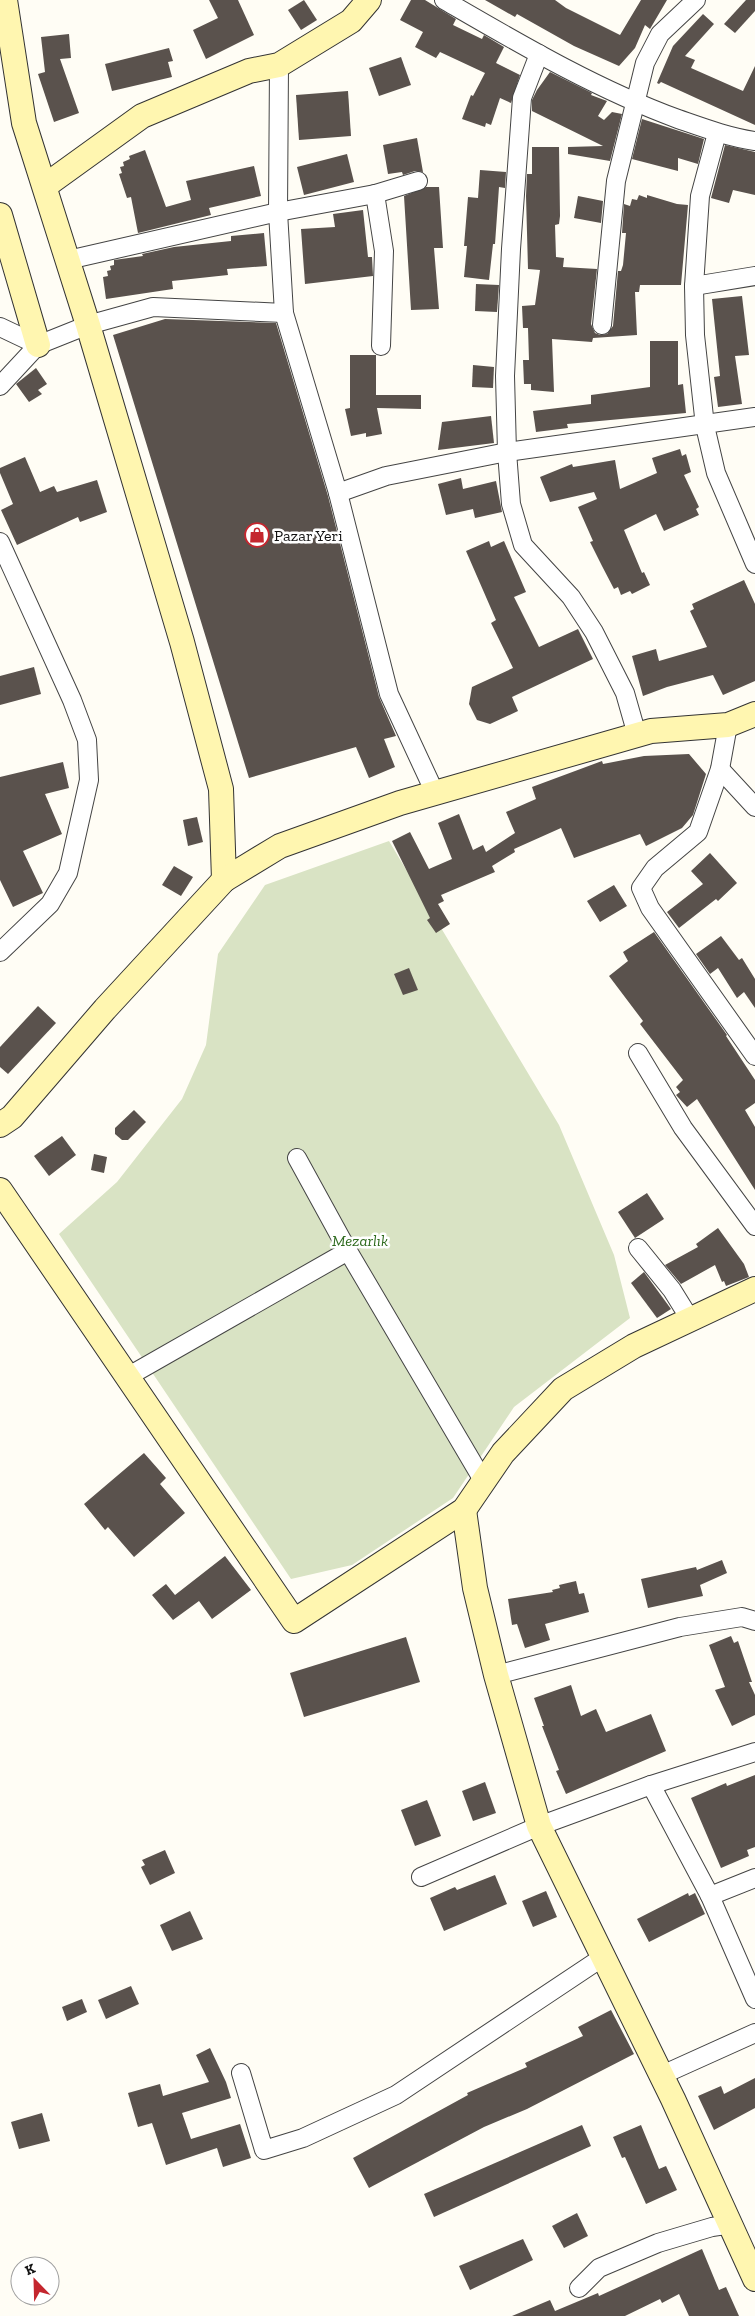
<svg xmlns="http://www.w3.org/2000/svg" width="755" height="2316" font-family="'Zilla Slab',serif">
<style>
.cemetery{fill:#d9e3c4}
.building{fill:#5a524d}
.lines{fill:none;stroke-linecap:round;stroke-linejoin:round}
.street-casing{stroke:#444;stroke-width:20}
.secondary-casing{stroke:#333;stroke-width:26}
.street{stroke:#fff;stroke-width:18}
.secondary{stroke:#fff6b0;stroke-width:24}
.labels{text-anchor:middle;stroke-width:5;stroke-linejoin:round;paint-order:stroke}
.poi-label{font-size:16px;fill:#111;stroke:#fff;text-anchor:start}
.park-label{font-size:16px;font-style:italic;fill:#2f6b1f;stroke:#fff}
</style>
<rect width="100%" height="100%" fill="#fffdf5"/>
<!-- cemetery -->
<path class="cemetery" d="M 389,841 L 559,1125 L 614,1255 L 630,1318 L 514,1407 L 453,1498 L 352,1565 L 291,1579 L 59,1234 L 117,1182 L 182,1099 L 206,1045 L 218,954 L 265,885 Z"/>
<!-- building -->
<g class="building">
<path d="M 209,0 L 238,0 L 254,35 L 206,59 L 193,30 L 218,18 Z"/>
<path d="M 304,0 L 317,20 L 301,30 L 288,10 Z"/>
<path d="M 411,0 L 425,0 L 456,19 L 453,25 L 482,39 L 484,35 L 504,47 L 496,63 L 520,75 L 511,103 L 500,98 L 491,125 L 486,123 L 485,127 L 462,119 L 471,95 L 473,96 L 485,73 L 440,52 L 436,58 L 415,47 L 423,32 L 400,20 Z"/>
<path d="M 485,0 L 555,0 L 566,8 L 620,35 L 641,0 L 667,0 L 650,29 L 645,25 L 635,48 L 619,66 L 574,46 L 517,14 L 515,17 Z"/>
<path d="M 746,0 L 755,0 L 755,11 L 735,33 L 724,24 Z"/>
<path d="M 703,14 L 714,24 L 685,56 L 695,60 L 691,68 L 743,91 L 755,66 L 755,125 L 661,82 L 659,84 L 657,83 L 673,46 Z"/>
<path d="M 69,34 L 71,58 L 60,59 L 79,113 L 54,122 L 38,74 L 45,72 L 41,37 Z"/>
<path d="M 169,48 L 173,61 L 168,62 L 172,77 L 112,91 L 105,64 Z"/>
<path d="M 401,57 L 411,85 L 379,96 L 369,68 Z"/>
<path d="M 550,72 L 592,93 L 591,95 L 607,101 L 598,116 L 604,120 L 612,112 L 622,114 L 610,161 L 568,154 L 568,147 L 603,146 L 532,111 L 532,100 L 537,90 Z"/>
<path d="M 348,91 L 351,136 L 299,140 L 296,95 Z"/>
<path d="M 642,119 L 704,139 L 698,164 L 678,158 L 678,171 L 632,159 Z"/>
<path d="M 417,138 L 423,172 L 415,171 L 403,175 L 402,172 L 388,174 L 383,145 Z"/>
<path d="M 725,145 L 755,152 L 755,195 L 733,190 L 729,203 L 711,198 Z"/>
<path d="M 532,147 L 559,147 L 560,216 L 559,224 L 555,225 L 556,257 L 564,258 L 563,267 L 597,269 L 591,324 L 595,333 L 600,335 L 607,334 L 613,326 L 618,271 L 621,271 L 623,265 L 626,233 L 622,233 L 624,204 L 630,206 L 632,199 L 637,200 L 639,195 L 647,198 L 647,195 L 677,204 L 688,205 L 681,285 L 640,285 L 639,292 L 635,292 L 637,335 L 593,338 L 592,342 L 552,339 L 554,392 L 531,390 L 531,384 L 524,384 L 523,360 L 529,360 L 528,328 L 523,328 L 522,306 L 535,305 L 540,270 L 528,269 L 526,196 L 527,174 L 532,174 Z"/>
<path d="M 145,150 L 166,207 L 191,200 L 186,181 L 254,166 L 261,196 L 209,208 L 211,215 L 138,233 L 131,197 L 127,198 L 119,174 L 122,173 L 120,167 L 124,166 L 123,162 L 130,159 L 129,156 Z"/>
<path d="M 347,154 L 354,182 L 304,195 L 297,167 Z"/>
<path d="M 480,170 L 506,172 L 505,188 L 499,187 L 495,244 L 493,244 L 489,280 L 464,277 L 467,246 L 464,246 L 468,197 L 478,198 Z"/>
<path d="M 426,187 L 439,187 L 443,248 L 434,248 L 439,309 L 411,310 L 404,196 Z"/>
<path d="M 578,196 L 603,201 L 601,223 L 574,218 Z"/>
<path d="M 363,210 L 368,257 L 372,257 L 373,276 L 305,284 L 301,229 L 335,227 L 333,214 Z"/>
<path d="M 264,233 L 267,266 L 227,269 L 228,275 L 172,281 L 173,289 L 106,299 L 103,277 L 108,276 L 107,271 L 111,270 L 110,266 L 114,265 L 114,260 L 143,256 L 142,254 L 174,247 L 231,241 L 231,236 Z"/>
<path d="M 476,284 L 499,285 L 497,312 L 475,311 Z"/>
<path d="M 742,296 L 749,355 L 735,356 L 742,404 L 718,407 L 714,377 L 720,376 L 712,299 Z"/>
<path d="M 165,319 L 276,323 L 328,496 L 379,697 L 396,736 L 384,739 L 395,767 L 369,778 L 356,747 L 249,778 L 113,335 Z"/>
<path d="M 650,341 L 678,341 L 678,385 L 683,384 L 686,413 L 567,424 L 568,428 L 536,432 L 533,411 L 591,404 L 591,395 L 650,387 Z"/>
<path d="M 350,355 L 376,355 L 376,395 L 421,395 L 421,409 L 377,408 L 382,434 L 366,437 L 366,433 L 351,436 L 345,409 L 350,408 Z"/>
<path d="M 473,365 L 494,367 L 493,388 L 472,387 Z"/>
<path d="M 36,368 L 47,384 L 38,390 L 42,394 L 29,402 L 16,384 Z"/>
<path d="M 491,416 L 494,443 L 438,450 L 442,422 Z"/>
<path d="M 680,449 L 682,456 L 686,454 L 691,472 L 684,475 L 699,507 L 696,509 L 699,515 L 664,531 L 656,514 L 624,530 L 642,573 L 644,572 L 650,585 L 632,594 L 630,591 L 621,595 L 618,587 L 614,589 L 602,566 L 590,542 L 593,541 L 578,507 L 597,499 L 594,492 L 550,502 L 540,477 L 572,464 L 573,467 L 615,460 L 620,489 L 657,473 L 652,458 Z"/>
<path d="M 25,457 L 40,492 L 54,486 L 57,492 L 97,480 L 107,512 L 80,522 L 78,517 L 17,545 L 1,510 L 13,504 L 0,473 L 0,468 Z"/>
<path d="M 461,478 L 463,489 L 496,481 L 502,512 L 475,518 L 473,509 L 446,515 L 438,484 Z"/>
<path d="M 489,541 L 491,547 L 504,541 L 526,592 L 514,597 L 539,647 L 578,629 L 593,659 L 512,697 L 518,711 L 490,724 L 477,720 L 469,704 L 472,687 L 513,668 L 491,623 L 496,620 L 466,551 Z"/>
<path d="M 744,580 L 755,604 L 755,681 L 723,695 L 713,675 L 667,687 L 643,696 L 632,656 L 656,649 L 659,661 L 707,647 L 690,611 L 694,609 L 692,604 Z"/>
<path d="M 34,667 L 41,694 L 0,705 L 0,676 Z"/>
<path d="M 689,754 L 706,774 L 693,815 L 682,828 L 646,846 L 640,834 L 574,858 L 561,828 L 514,849 L 515,852 L 492,866 L 495,872 L 441,895 L 444,901 L 438,904 L 450,924 L 436,933 L 427,920 L 430,918 L 392,841 L 410,832 L 429,869 L 452,859 L 438,823 L 459,814 L 473,850 L 483,845 L 486,852 L 515,833 L 506,812 L 536,799 L 532,787 L 602,761 L 603,764 L 644,756 Z"/>
<path d="M 63,762 L 69,788 L 45,794 L 62,834 L 23,851 L 43,893 L 13,907 L 0,880 L 0,777 Z"/>
<path d="M 197,817 L 203,842 L 188,846 L 183,820 Z"/>
<path d="M 710,853 L 737,883 L 718,901 L 716,899 L 679,928 L 667,912 L 703,884 L 691,871 Z"/>
<path d="M 174,866 L 193,877 L 181,896 L 162,885 Z"/>
<path d="M 614,885 L 627,906 L 600,922 L 587,901 Z"/>
<path d="M 654,932 L 727,1035 L 726,1036 L 755,1080 L 755,1103 L 745,1110 L 755,1127 L 755,1190 L 697,1099 L 687,1107 L 676,1095 L 680,1092 L 676,1087 L 683,1080 L 640,1024 L 643,1021 L 609,976 L 628,961 L 623,952 Z"/>
<path d="M 721,936 L 739,960 L 742,958 L 755,979 L 755,1008 L 744,992 L 737,998 L 718,968 L 710,974 L 696,954 Z"/>
<path d="M 409,968 L 418,990 L 403,995 L 394,974 Z"/>
<path d="M 38,1006 L 56,1023 L 8,1074 L 0,1067 L 0,1047 Z"/>
<path d="M 134,1110 L 146,1122 L 128,1140 L 122,1140 L 115,1134 L 115,1128 Z"/>
<path d="M 62,1136 L 76,1155 L 49,1176 L 34,1156 Z"/>
<path d="M 94,1154 L 107,1157 L 104,1173 L 91,1170 Z"/>
<path d="M 647,1193 L 664,1219 L 635,1238 L 618,1212 Z"/>
<path d="M 718,1228 L 744,1264 L 749,1277 L 726,1286 L 724,1281 L 722,1282 L 715,1265 L 681,1284 L 665,1265 L 698,1247 L 696,1244 Z"/>
<path d="M 644,1272 L 671,1309 L 657,1318 L 631,1283 Z"/>
<path d="M 144,1453 L 166,1478 L 160,1484 L 185,1513 L 134,1557 L 108,1527 L 105,1530 L 84,1504 Z"/>
<path d="M 225,1556 L 251,1590 L 212,1619 L 199,1601 L 173,1620 L 152,1595 L 166,1584 L 175,1595 Z"/>
<path d="M 722,1560 L 727,1573 L 700,1585 L 703,1596 L 648,1608 L 641,1579 L 696,1567 L 697,1570 Z"/>
<path d="M 576,1581 L 579,1594 L 584,1593 L 589,1612 L 545,1624 L 550,1640 L 525,1648 L 517,1624 L 512,1625 L 508,1599 L 553,1592 L 552,1590 L 560,1588 L 559,1585 Z"/>
<path d="M 731,1636 L 734,1643 L 738,1641 L 752,1682 L 749,1682 L 755,1695 L 755,1715 L 732,1726 L 715,1690 L 725,1687 L 709,1645 Z"/>
<path d="M 406,1637 L 420,1682 L 304,1717 L 290,1673 Z"/>
<path d="M 571,1685 L 581,1716 L 596,1709 L 606,1732 L 651,1714 L 666,1751 L 566,1794 L 556,1771 L 559,1770 L 542,1726 L 544,1726 L 534,1698 Z"/>
<path d="M 755,1775 L 755,1847 L 747,1850 L 749,1856 L 721,1868 L 691,1798 L 726,1783 L 727,1786 Z"/>
<path d="M 485,1782 L 496,1813 L 473,1821 L 462,1791 Z"/>
<path d="M 427,1800 L 441,1836 L 415,1846 L 401,1810 Z"/>
<path d="M 165,1850 L 175,1873 L 150,1885 L 141,1867 L 145,1865 L 142,1860 Z"/>
<path d="M 495,1875 L 507,1904 L 444,1931 L 430,1898 L 455,1887 L 457,1890 Z"/>
<path d="M 546,1891 L 557,1917 L 533,1927 L 522,1901 Z"/>
<path d="M 688,1893 L 689,1896 L 695,1893 L 705,1914 L 649,1942 L 637,1919 Z"/>
<path d="M 190,1911 L 203,1939 L 172,1951 L 160,1925 Z"/>
<path d="M 131,1986 L 139,2004 L 106,2019 L 98,2000 Z"/>
<path d="M 82,1999 L 87,2012 L 67,2021 L 62,2007 Z"/>
<path d="M 611,2010 L 634,2054 L 527,2109 L 484,2127 L 369,2188 L 353,2158 L 468,2095 L 467,2093 L 527,2067 L 525,2063 L 583,2036 L 578,2027 Z"/>
<path d="M 210,2048 L 226,2082 L 231,2098 L 182,2113 L 191,2139 L 240,2124 L 251,2158 L 223,2167 L 217,2148 L 166,2165 L 152,2123 L 138,2127 L 128,2093 L 160,2084 L 163,2096 L 209,2082 L 196,2055 Z"/>
<path d="M 755,2078 L 755,2108 L 714,2130 L 698,2096 L 721,2086 L 724,2094 Z"/>
<path d="M 42,2113 L 50,2141 L 19,2149 L 11,2122 Z"/>
<path d="M 582,2125 L 591,2146 L 434,2217 L 424,2194 Z"/>
<path d="M 641,2125 L 659,2169 L 666,2166 L 677,2190 L 646,2204 L 625,2157 L 622,2158 L 613,2137 Z"/>
<path d="M 577,2213 L 588,2236 L 564,2248 L 552,2226 Z"/>
<path d="M 523,2239 L 533,2260 L 470,2290 L 459,2266 Z"/>
<path d="M 702,2249 L 719,2290 L 726,2287 L 739,2316 L 689,2316 L 679,2294 L 662,2303 L 660,2299 L 625,2316 L 512,2316 L 550,2300 L 555,2311 L 598,2293 L 599,2296 Z"/>
</g>
<g class="lines">
<!-- street casing -->
<g class="street-casing">
<g id="street">
<path d="M 444,0 C 520,44 596,89 678,119 C 704,128 728,137 755,141"/>
<path d="M 539,54 L 522,98 L 511,249 L 505,376 L 507,452 L 511,504 L 523,545 L 571,597 L 594,632 L 625,693 L 637,735"/>
<path d="M 279,65 L 278,212 L 284,313 L 338,493 L 389,694 L 435,793"/>
<path d="M 717,133 L 700,196 L 694,286 L 695,335 L 705,426 L 716,473 L 755,564"/>
<path d="M 375,194 L 384,251 L 381,346"/>
<path d="M 68,260 L 278,212 L 375,194 L 418,181"/>
<path d="M 694,286 L 755,276"/>
<path d="M 602,325 L 616,181 L 645,63 L 660,34 L 696,0"/>
<path d="M 0,327 L 38,345"/>
<path d="M 0,386 L 38,345 L 88,325 L 153,307 L 284,313"/>
<path d="M 338,493 L 386,476 L 507,452 L 755,417"/>
<path d="M 0,542 L 72,700 L 87,740 L 89,780 L 68,873 L 50,904 L 0,952"/>
<path d="M 728,725 L 720,769 L 698,832 L 655,868 L 641,888 L 650,908 L 755,1056"/>
<path d="M 720,769 L 755,807"/>
<path d="M 638,1053 L 683,1128 L 755,1226"/>
<path d="M 297,1158 L 348,1251 L 484,1482"/>
<path d="M 638,1248 L 672,1290 L 690,1319"/>
<path d="M 127,1377 L 348,1251"/>
<path d="M 496,1675 L 680,1627 L 742,1617 L 755,1621"/>
<path d="M 651,1785 L 710,1896 L 755,1999"/>
<path d="M 421,1877 L 539,1826 L 651,1785 L 755,1752"/>
<path d="M 710,1896 L 755,1878"/>
<path d="M 241,2073 L 264,2150 L 303,2138 L 396,2095 L 603,1957"/>
<path d="M 662,2075 L 755,2033"/>
<path d="M 579,2288 L 599,2268 L 658,2243 L 712,2227 L 732,2224"/>
</g>
</g>
<!-- secondary casing -->
<g class="secondary-casing">
<g id="secondary">
<path d="M 5,0 L 24,123 L 88,325 L 182,642 L 221,789 L 224,880"/>
<path d="M 45,186 L 142,116 L 249,71 L 279,65 L 351,21 L 369,0"/>
<path d="M 0,215 L 38,345"/>
<path d="M 0,1125 L 12,1117 L 105,1009 L 224,880 L 280,846 L 400,803 L 651,731 L 728,725 L 755,714"/>
<path d="M 0,1190 L 294,1621 L 464,1510 L 503,1453 L 563,1389 L 634,1346 L 755,1289"/>
<path d="M 464,1510 L 475,1588 L 496,1675 L 539,1826 L 673,2099 L 755,2279"/>
</g>
</g>
<!-- street -->
<use href="#street" class="street"/>
<!-- secondary -->
<use href="#secondary" class="secondary"/>
</g>
<!-- icons -->
<defs>
<g id="shop-ring" transform="scale(1.25)"><circle r="9.5" fill="#fff" stroke="#c4262e" stroke-width="1.5"/><path d="M-5-2.5h2.3a2.7 3.5 0 0 1 5.4 0H5L5.5 6h-11ZM-1.5-2.5h3a1.5 2.3 0 0 0-3 0Z" fill="#c4262e"/></g>
</defs>
<g fill-rule="evenodd">
<use href="#shop-ring" x="257" y="535"/>
</g>
<g class="labels">
<!-- poi labels -->
<g class="poi-label">
<text x="274" y="541">Pazar Yeri</text>
</g>
<!-- park labels -->
<g class="park-label">
<text x="360" y="1246">Mezarlık</text>
</g>
</g>
<!-- north arrow -->
<g transform="translate(35 2281) rotate(337)"><circle r="24" fill="#ffffff" stroke="#a0a0a0"/>
<path d="M0-4L9 19L0 12L-9 19Z" fill="#c4262e"/>
<text y="-8" font-size="14" font-weight="bold" text-anchor="middle" fill="#111111">K</text>
</g>
</svg>
